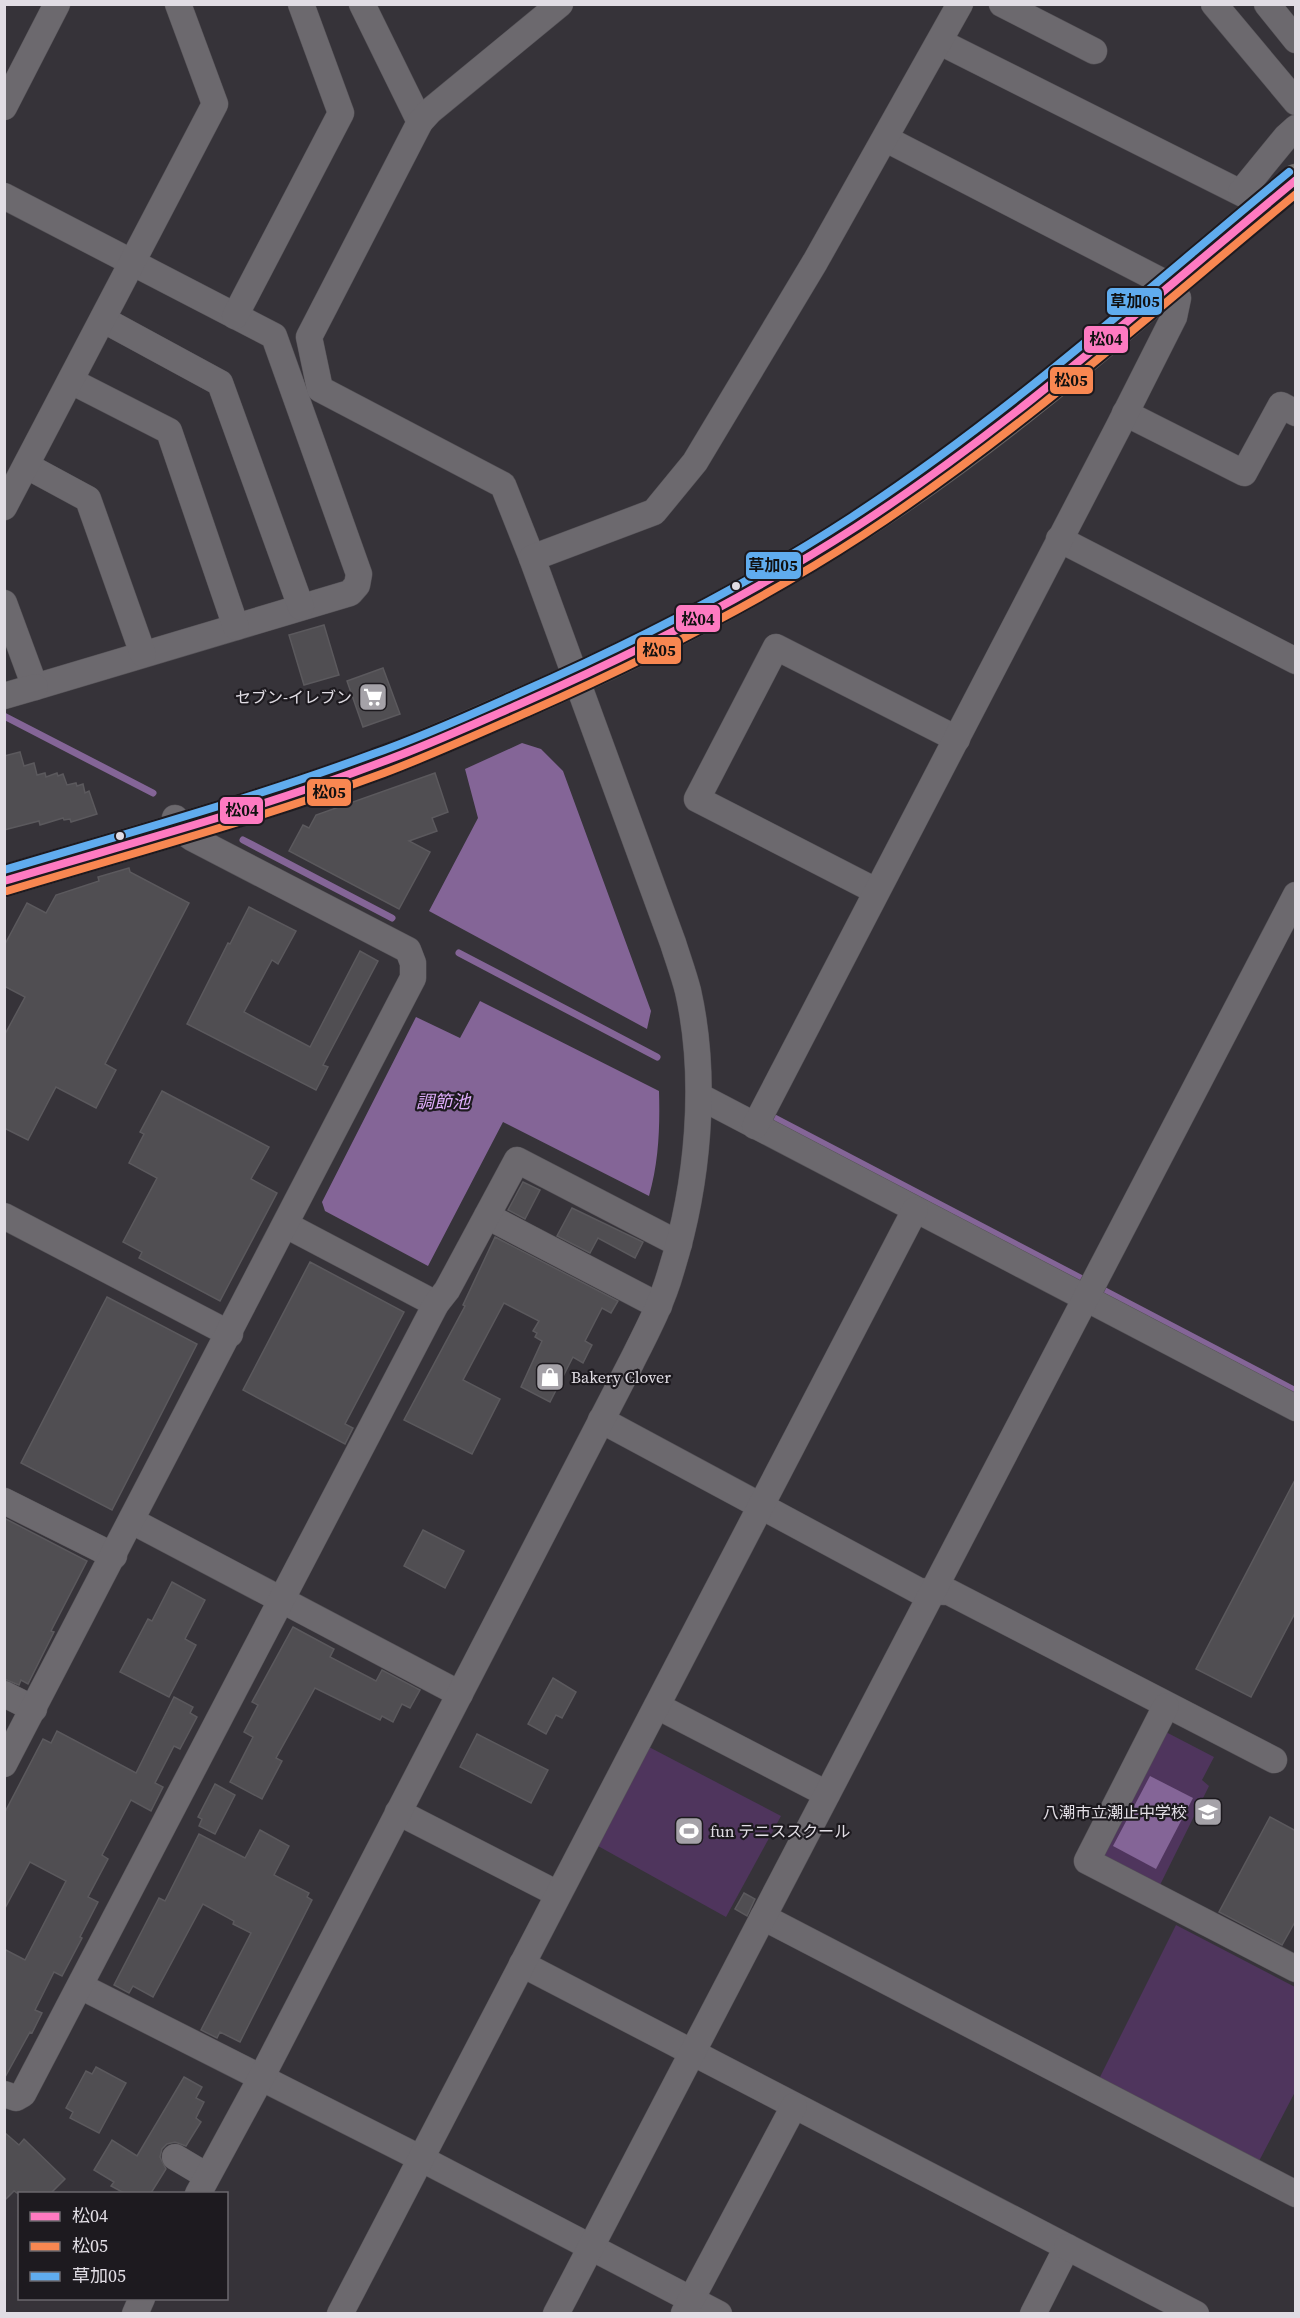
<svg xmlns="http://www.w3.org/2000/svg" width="1300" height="2318" font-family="'Source Serif 4','Noto Sans JP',serif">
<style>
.green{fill:#4f355d}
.water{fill:#846597}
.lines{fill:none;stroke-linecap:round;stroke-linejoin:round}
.stream{stroke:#846597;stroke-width:7}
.building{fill:#504e52;stroke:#5b595d;stroke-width:1.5}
.minor-casing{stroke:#555257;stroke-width:27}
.major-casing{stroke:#555257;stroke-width:33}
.minor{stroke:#6c696e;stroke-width:26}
.major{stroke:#726e6a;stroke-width:32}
.bus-1-casing{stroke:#1d1a1f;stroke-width:12}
.bus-2-casing{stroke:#1d1a1f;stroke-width:12}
.bus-3-casing{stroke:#1d1a1f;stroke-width:12}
.bus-1{stroke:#fe7ac1;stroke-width:8}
.bus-2{stroke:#f88751;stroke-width:8}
.bus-3{stroke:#60acee;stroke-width:8}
.bus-dot{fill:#e1dde4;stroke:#1d1a1f;stroke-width:2}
.labels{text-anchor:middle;stroke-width:4.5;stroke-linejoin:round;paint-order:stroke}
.poi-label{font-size:16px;fill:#e1dde4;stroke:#1d1a1f;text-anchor:end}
.water-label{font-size:18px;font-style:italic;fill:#dfadfb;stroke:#1d1a1f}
.line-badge{stroke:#1d1a1f;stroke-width:2}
.pale-badge-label{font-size:16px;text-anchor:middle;font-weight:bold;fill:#111}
</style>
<rect width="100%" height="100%" fill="#363339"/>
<!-- green -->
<g class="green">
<path d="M 1162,1730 L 1214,1757 L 1202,1780 L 1209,1786 L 1158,1889 L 1101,1860 Z"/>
<path d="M 649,1747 L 781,1816 L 726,1917 L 598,1846 Z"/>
<path d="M 1176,1925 L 1295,1987 L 1295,2092 L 1258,2163 L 1099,2079 Z"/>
</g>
<!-- water -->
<g class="water">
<path d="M 522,743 L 541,749 L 563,771 L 651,1011 L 647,1029 L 429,911 L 478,818 L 465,769 Z"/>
<path d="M 480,1001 L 659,1091 C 660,1126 659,1161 649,1196 L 503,1122 L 428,1266 L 325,1211 L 322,1202 L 416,1017 L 460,1038 Z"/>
<path d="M 1150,1776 L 1193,1798 L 1156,1869 L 1113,1846 Z"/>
</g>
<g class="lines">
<!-- stream -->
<g class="stream">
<path d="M 4,716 L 153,793"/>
<path d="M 243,840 L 392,918"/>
<path d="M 459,953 L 657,1057"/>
<path d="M 769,1115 L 1296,1391"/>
</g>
</g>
<!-- building -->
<g class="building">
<path d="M 324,625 L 339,675 L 304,685 L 289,635 Z"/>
<path d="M 383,668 L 400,714 L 363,727 L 347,681 Z"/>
<path d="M 20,752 L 24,766 L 34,763 L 37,775 L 45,773 L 46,777 L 57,773 L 58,776 L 63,774 L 67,785 L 76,783 L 77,786 L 83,784 L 85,793 L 89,791 L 97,814 L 71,822 L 70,819 L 64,820 L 63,818 L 40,825 L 39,821 L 4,830 L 4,756 Z"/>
<path d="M 435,773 L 448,812 L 432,818 L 437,831 L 409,841 L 430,852 L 399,909 L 289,851 L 303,825 L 309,828 L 316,815 Z"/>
<path d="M 129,868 L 130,872 L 189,903 L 105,1064 L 116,1070 L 96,1108 L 56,1087 L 28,1140 L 4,1128 L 4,1036 L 25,997 L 4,986 L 4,946 L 27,903 L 46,913 L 56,895 L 99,881 L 98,877 Z"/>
<path d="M 249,907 L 296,931 L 278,964 L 272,960 L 244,1012 L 310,1047 L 360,951 L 378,961 L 323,1065 L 328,1067 L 316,1090 L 187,1024 L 228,943 L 230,944 Z"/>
<path d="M 162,1091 L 269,1147 L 251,1179 L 277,1193 L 220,1301 L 139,1258 L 142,1252 L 123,1242 L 157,1178 L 129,1163 L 144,1134 L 140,1132 Z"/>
<path d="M 523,1182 L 540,1190 L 525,1219 L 508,1210 Z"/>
<path d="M 572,1208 L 643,1242 L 635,1258 L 598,1238 L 590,1253 L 557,1236 Z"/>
<path d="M 495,1237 L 618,1301 L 611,1313 L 602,1308 L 585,1341 L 592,1345 L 583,1363 L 573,1357 L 550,1402 L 521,1387 L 542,1341 L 535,1337 L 537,1333 L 533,1331 L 539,1321 L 504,1303 L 463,1380 L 500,1399 L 472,1454 L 404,1420 L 465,1306 L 463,1305 Z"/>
<path d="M 310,1262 L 404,1312 L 345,1424 L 353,1428 L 345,1444 L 243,1390 Z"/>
<path d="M 107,1297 L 197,1344 L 112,1510 L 21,1463 Z"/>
<path d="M 1296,1478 L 1296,1611 L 1251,1697 L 1196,1669 Z"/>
<path d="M 4,1518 L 87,1561 L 51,1631 L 54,1632 L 28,1684 L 21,1680 L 19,1685 L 4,1679 Z"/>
<path d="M 423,1530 L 464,1551 L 445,1588 L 404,1566 Z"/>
<path d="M 172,1582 L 205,1600 L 185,1639 L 196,1645 L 169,1697 L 120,1672 L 148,1619 L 152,1621 Z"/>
<path d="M 293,1627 L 334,1649 L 330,1657 L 376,1681 L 382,1670 L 420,1690 L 410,1708 L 402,1704 L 393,1722 L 382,1716 L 380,1720 L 315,1688 L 276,1758 L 282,1761 L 262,1799 L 230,1782 L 253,1737 L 244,1732 L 258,1705 L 252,1702 Z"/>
<path d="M 553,1678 L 576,1692 L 562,1718 L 556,1715 L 546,1734 L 528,1724 Z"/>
<path d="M 174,1697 L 193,1707 L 190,1713 L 197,1717 L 180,1749 L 174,1746 L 155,1783 L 163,1787 L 151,1811 L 131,1800 L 102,1855 L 108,1859 L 88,1897 L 98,1902 L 80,1937 L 82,1938 L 62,1976 L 54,1972 L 35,2010 L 42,2013 L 32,2033 L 30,2032 L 4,2079 L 4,1949 L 25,1960 L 66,1881 L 30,1862 L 4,1910 L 4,1814 L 43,1739 L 51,1743 L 57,1731 L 136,1773 Z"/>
<path d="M 477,1734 L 548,1770 L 531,1803 L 460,1767 Z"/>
<path d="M 215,1784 L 235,1795 L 215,1834 L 199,1826 L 202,1819 L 198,1817 Z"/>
<path d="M 1270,1817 L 1296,1831 L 1296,1920 L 1282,1945 L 1219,1912 Z"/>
<path d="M 260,1830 L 289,1846 L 274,1875 L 309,1893 L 307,1897 L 312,1900 L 240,2042 L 220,2032 L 217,2038 L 201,2030 L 251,1933 L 233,1924 L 234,1921 L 203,1904 L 153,1997 L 133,1986 L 129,1993 L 114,1985 L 159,1898 L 165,1901 L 199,1834 L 245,1858 Z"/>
<path d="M 744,1893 L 755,1899 L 747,1916 L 735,1909 Z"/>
<path d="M 96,2067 L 126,2083 L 99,2133 L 70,2118 L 73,2112 L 66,2108 L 86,2071 L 92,2074 Z"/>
<path d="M 184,2077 L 202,2087 L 196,2098 L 204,2102 L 196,2118 L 201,2122 L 186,2146 L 175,2142 L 167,2144 L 162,2149 L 160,2157 L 166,2169 L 151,2193 L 124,2193 L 111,2186 L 114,2182 L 94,2170 L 112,2140 L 137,2156 Z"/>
<path d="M 4,2132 L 19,2145 L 24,2139 L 65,2179 L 51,2193 L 17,2193 L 14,2191 L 4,2201 Z"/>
</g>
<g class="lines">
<!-- minor casing -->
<g class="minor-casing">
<g id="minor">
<path d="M 362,4 L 420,122"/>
<path d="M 1002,4 L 1094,51"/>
<path d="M 1214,4 L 1296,102"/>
<path d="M 1267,4 L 1296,40"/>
<path d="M 940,42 L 1265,205"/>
<path d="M 4,107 L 57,4"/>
<path d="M 1241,192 L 1286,137 L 1296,128"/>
<path d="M 4,196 L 274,336 L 359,574 L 357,585 L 350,593 L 35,687 L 4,603"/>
<path d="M 235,316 L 341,113 L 301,4"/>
<path d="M 104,320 L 220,383 L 301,607"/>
<path d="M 71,381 L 169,431 L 236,627"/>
<path d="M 1125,413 L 1244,473 L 1281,405 L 1296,413"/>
<path d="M 27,466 L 88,499 L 143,654"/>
<path d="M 4,507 L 215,104 L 178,4"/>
<path d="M 1059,539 L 1296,661"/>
<path d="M 532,558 L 503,485 L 320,389 L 309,337 L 420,122 L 430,111 L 560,4"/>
<path d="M 4,696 L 35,687"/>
<path d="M 876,891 L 697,799 L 776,647 L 957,739"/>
<path d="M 699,1096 L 1296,1408"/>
<path d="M 755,1126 L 1118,428 L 1174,317 L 1178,298 L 1169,285 L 886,139"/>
<path d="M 4,1216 L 230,1334"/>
<path d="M 487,1216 L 659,1306"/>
<path d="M 286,1225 L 436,1304"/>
<path d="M 601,1420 L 919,1591 L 949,1592 L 1274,1760"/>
<path d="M 4,1501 L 114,1556"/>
<path d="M 132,1521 L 460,1694"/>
<path d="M 4,1694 L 34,1709"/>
<path d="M 657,1706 L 827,1794"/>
<path d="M 1166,1706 L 1087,1861 L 1296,1969"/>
<path d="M 4,1764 L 413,978 L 413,963 L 408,950 L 192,838 L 178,828 L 175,818"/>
<path d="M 398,1812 L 558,1894"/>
<path d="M 763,1917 L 1296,2194"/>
<path d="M 522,1964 L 1067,2247 L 1033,2314"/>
<path d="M 80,1986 L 420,2158 L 719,2314"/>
<path d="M 4,2094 L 16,2098 L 23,2094 L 436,1304 L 447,1290 L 517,1160 L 679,1244"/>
<path d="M 175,2157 L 207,2176"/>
<path d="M 198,2194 L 261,2078 L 631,1363 C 646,1333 662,1303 671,1271 C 698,1185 708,1080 688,991 C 684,975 678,959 673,943 L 532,558 L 654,512 L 695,462 L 815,262 L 960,4"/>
<path d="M 1067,2247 L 1196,2314"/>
<path d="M 684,2313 L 794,2106"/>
<path d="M 135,2314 L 142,2298"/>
<path d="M 340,2314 L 915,1210"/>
<path d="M 556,2314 L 1296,895"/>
</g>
</g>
<!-- major casing -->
<g class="major-casing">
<path id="major" d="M 4,881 C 123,845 244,812 361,770 C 413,752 463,729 513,707 C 648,649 778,581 900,498 C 1040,403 1165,287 1296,180"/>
</g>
<!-- minor -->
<use href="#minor" class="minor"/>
<!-- major -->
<use href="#major" class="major"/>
<!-- bus-1 casing -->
<g class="bus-1-casing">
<path id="bus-1" d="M 4,881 C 131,843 259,809 382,762 C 429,745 474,724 520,704 C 636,653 749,596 856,527 C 1013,425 1152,299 1296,180"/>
</g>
<!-- bus-2 casing -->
<g class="bus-2-casing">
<path id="bus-2" d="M 7,891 C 133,853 260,819 384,773 C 432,755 480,733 528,712 C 643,661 757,604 863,535 C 1017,434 1154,311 1296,194"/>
</g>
<!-- bus-3 casing -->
<g class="bus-3-casing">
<path id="bus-3" d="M 4,870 C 128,833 252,799 373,754 C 422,737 470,715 517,694 C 633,643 746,586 852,517 C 1008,415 1146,290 1289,172"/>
</g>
<!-- bus-1 -->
<use href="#bus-1" class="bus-1"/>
<!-- bus-2 -->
<use href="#bus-2" class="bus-2"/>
<!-- bus-3 -->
<use href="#bus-3" class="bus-3"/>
</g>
<!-- icons -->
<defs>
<g id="supermarket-square" transform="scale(1.5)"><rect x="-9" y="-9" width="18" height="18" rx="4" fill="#a5a2a8" stroke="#1d1a1f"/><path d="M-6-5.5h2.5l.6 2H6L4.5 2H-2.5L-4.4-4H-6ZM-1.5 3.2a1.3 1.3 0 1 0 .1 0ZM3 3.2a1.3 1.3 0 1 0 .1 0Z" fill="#fff"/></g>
<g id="shop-square" transform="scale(1.5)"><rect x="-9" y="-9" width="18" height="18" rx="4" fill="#a5a2a8" stroke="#1d1a1f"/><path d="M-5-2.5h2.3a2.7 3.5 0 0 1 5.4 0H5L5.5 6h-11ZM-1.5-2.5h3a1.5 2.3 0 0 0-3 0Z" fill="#fff"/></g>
<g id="school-square" transform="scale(1.5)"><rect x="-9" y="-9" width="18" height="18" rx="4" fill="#a5a2a8" stroke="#1d1a1f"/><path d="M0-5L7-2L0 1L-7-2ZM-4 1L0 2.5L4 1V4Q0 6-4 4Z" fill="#fff"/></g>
<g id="stadium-square" transform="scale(1.5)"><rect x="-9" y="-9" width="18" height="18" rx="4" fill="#a5a2a8" stroke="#1d1a1f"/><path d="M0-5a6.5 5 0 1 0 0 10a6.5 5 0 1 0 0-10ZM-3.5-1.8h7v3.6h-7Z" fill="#fff"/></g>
</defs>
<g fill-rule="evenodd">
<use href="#supermarket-square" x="373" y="697"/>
<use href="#shop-square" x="550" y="1377"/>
<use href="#school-square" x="1208" y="1812"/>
<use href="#stadium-square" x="689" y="1831"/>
</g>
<!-- markers -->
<g class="bus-dot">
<circle cx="736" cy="586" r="5"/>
<circle cx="120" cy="836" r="5"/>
</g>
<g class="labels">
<!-- poi labels -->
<g class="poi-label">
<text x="352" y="703">セブン-イレブン</text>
<text x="571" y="1383" text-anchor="start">Bakery Clover</text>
<text x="1187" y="1818">八潮市立潮止中学校</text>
<text x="710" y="1837" text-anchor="start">fun テニススクール</text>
</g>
<!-- water labels -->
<g class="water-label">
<text x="443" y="1108">調節池</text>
</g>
</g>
<g class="line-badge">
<rect x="1106" y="287" width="57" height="29" rx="6" fill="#60acee"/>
<rect x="1083" y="325" width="46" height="29" rx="6" fill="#fe7ac1"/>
<rect x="1049" y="366" width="45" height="29" rx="6" fill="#f88751"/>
<rect x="745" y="551" width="57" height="29" rx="6" fill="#60acee"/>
<rect x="675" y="604" width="46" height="29" rx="6" fill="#fe7ac1"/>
<rect x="636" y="636" width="46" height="29" rx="6" fill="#f88751"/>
<rect x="306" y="778" width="46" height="29" rx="6" fill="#f88751"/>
<rect x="219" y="796" width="45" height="29" rx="6" fill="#fe7ac1"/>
</g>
<g class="pale-badge-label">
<text x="1135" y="307">草加05</text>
<text x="1106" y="345">松04</text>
<text x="1071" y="386">松05</text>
<text x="773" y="571">草加05</text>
<text x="698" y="625">松04</text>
<text x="659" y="656">松05</text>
<text x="329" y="798">松05</text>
<text x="242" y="816">松04</text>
</g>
<!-- border -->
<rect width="1300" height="2318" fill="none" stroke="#e1dde4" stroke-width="12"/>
<!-- legend -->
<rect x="18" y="2192" width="210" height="108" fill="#1d1a1f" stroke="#6b686e" stroke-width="1.5"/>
<rect x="30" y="2212" width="30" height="9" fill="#fe7ac1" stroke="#6b686e" stroke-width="1.5"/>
<text x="72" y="2222" font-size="18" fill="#e1dde4">松04</text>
<rect x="30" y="2242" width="30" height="9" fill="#f88751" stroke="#6b686e" stroke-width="1.5"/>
<text x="72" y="2252" font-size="18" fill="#e1dde4">松05</text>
<rect x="30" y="2272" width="30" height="9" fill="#60acee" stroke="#6b686e" stroke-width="1.5"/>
<text x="72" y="2282" font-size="18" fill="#e1dde4">草加05</text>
</svg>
